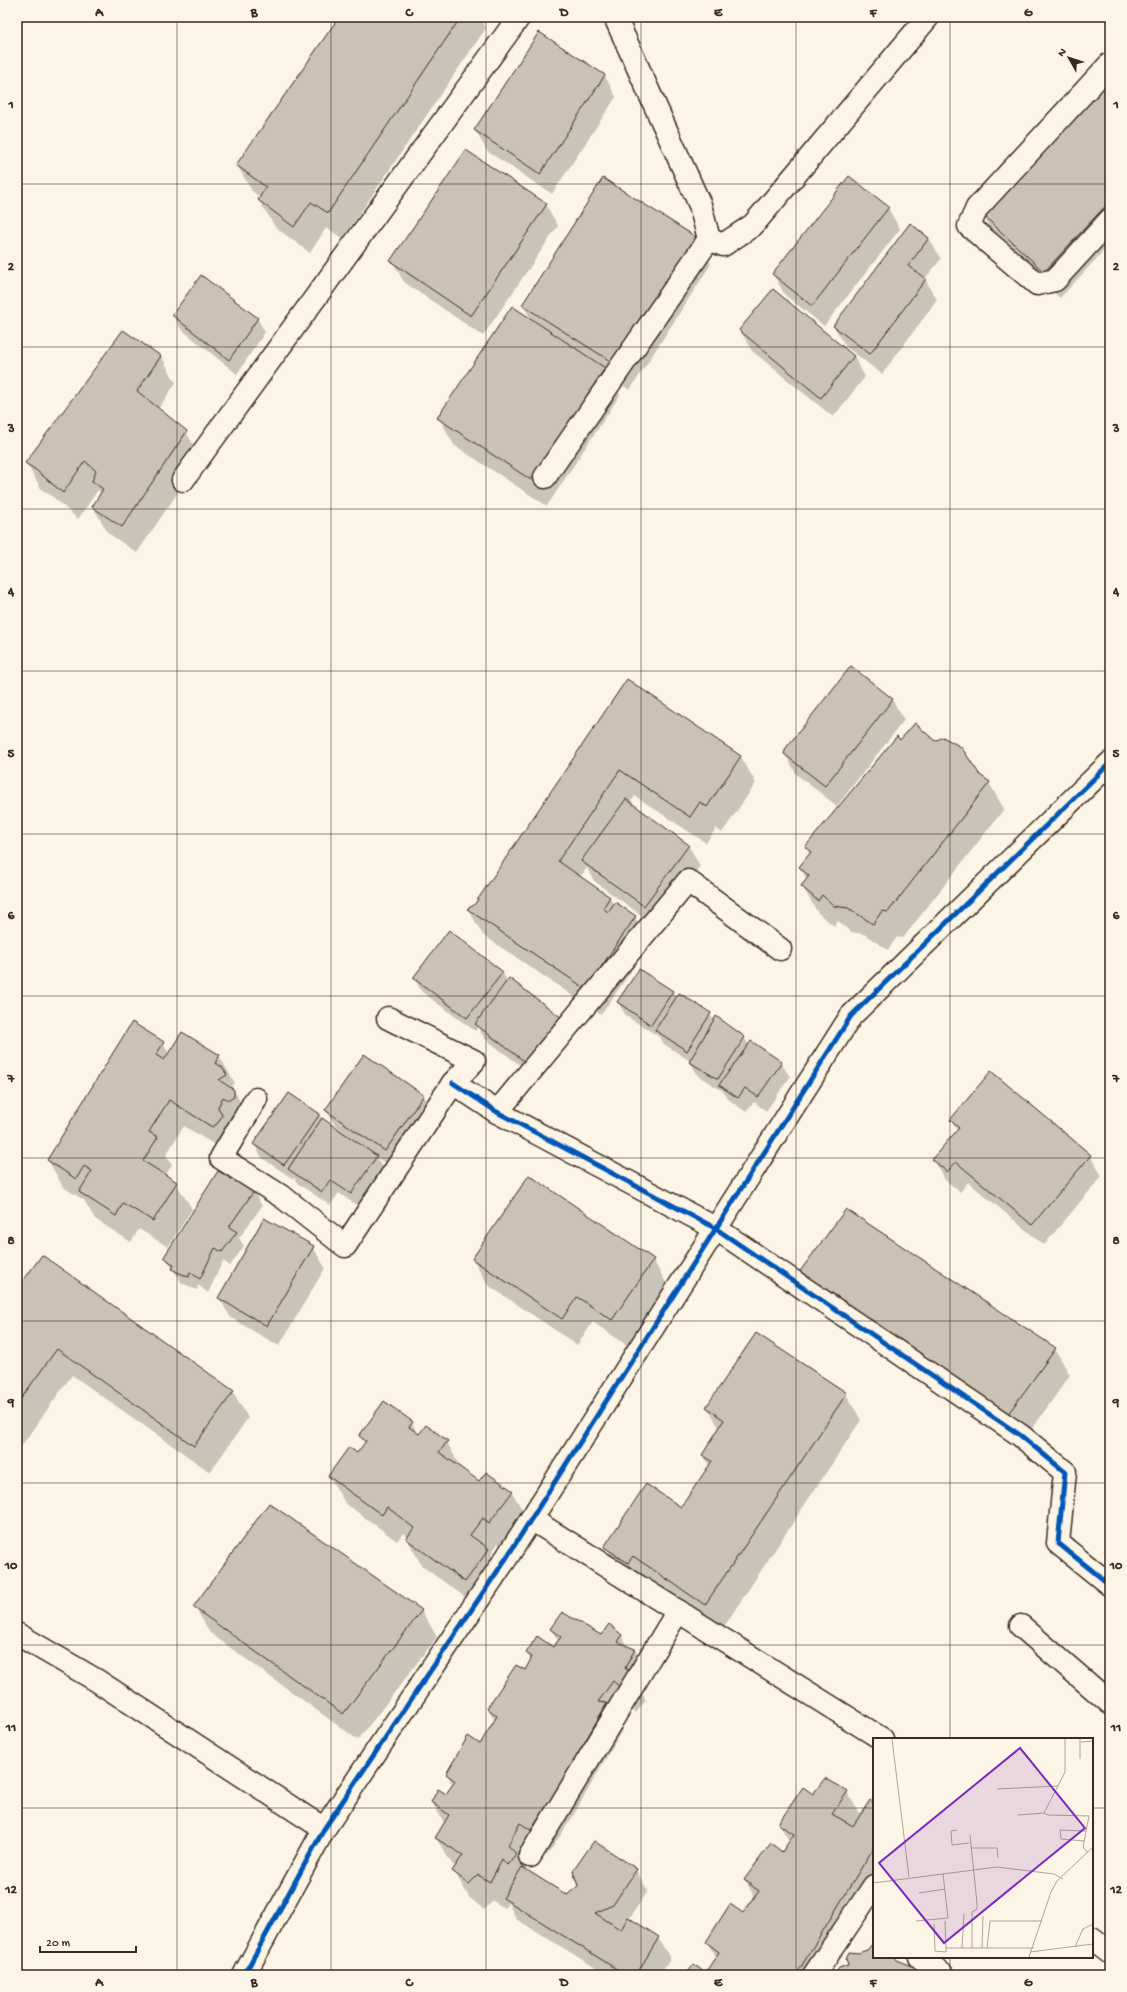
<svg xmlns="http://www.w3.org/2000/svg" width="1127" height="1992" font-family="'Gochi Hand',sans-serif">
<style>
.shadow{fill:#0003;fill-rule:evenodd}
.building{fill:#ccc2b3;stroke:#3b2a1e}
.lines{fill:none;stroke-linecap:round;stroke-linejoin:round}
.minor-casing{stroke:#3b2a1e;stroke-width:25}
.minor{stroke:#fcf5e5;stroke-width:22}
.cycleway-casing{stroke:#fcf5e5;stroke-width:8}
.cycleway{stroke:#0057b8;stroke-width:5}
.grid{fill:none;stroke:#3b2a1e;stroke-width:1;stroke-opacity:0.55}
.inset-road{fill:none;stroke:#afa495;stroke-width:1}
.view{fill:#7b2cbf;fill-opacity:0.15;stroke:#7b2cbf;stroke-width:2}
.inset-edge{fill:none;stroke:#3b2a1e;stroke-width:2}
.neatline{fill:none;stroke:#3b2a1e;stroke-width:1.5}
.grid-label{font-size:13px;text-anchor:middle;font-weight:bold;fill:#3b2a1e}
</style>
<rect width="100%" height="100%" fill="#fcf5e5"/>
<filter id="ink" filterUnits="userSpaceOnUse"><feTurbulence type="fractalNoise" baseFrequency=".025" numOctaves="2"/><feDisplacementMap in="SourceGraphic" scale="8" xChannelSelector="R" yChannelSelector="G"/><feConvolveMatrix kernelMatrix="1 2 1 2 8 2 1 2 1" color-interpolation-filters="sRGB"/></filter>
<g filter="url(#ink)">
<!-- shadow -->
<g class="shadow">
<path d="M 340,17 L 480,17 L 486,28 L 343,238 L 326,228 L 310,253 L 275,227 L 259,200 L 261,198 L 252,191 L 237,165 Z"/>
<path d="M 539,34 L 605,76 L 616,97 L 552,194 L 487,151 L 475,130 Z"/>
<path d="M 1110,73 L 1110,244 L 1060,298 L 996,239 L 981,212 Z"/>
<path d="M 546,205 L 558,226 L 483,336 L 404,282 L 392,261 Z"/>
<path d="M 888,208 L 900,229 L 824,326 L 785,295 L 773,274 Z"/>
<path d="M 695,237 L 711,264 L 630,390 L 609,376 L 620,395 L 547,506 L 454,445 L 439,418 L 532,321 L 523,305 Z"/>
<path d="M 929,238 L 941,259 L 925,279 L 937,300 L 882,374 L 846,347 L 834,326 Z"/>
<path d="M 173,315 L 257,318 L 265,332 L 237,374 L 181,329 Z"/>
<path d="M 740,330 L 854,356 L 865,377 L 833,417 L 752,351 Z"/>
<path d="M 161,356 L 176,383 L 158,409 L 186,432 L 201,458 L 137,553 L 108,533 L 93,507 L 101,494 L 98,490 L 78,519 L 52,496 L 42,490 L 26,463 Z"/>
<path d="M 627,680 L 741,757 L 756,783 L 722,833 L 716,828 L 706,843 L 635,796 L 630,803 L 688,845 L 700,866 L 656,926 L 594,881 L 587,868 L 580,877 L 609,897 L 614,905 L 635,917 L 650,943 L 601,1015 L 483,935 L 468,909 L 475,905 Z"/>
<path d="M 892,699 L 904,720 L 837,806 L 797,775 L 785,754 Z"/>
<path d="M 900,742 L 935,742 L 989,783 L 1004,809 L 903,938 L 897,937 L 888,950 L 864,934 L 851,932 L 838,921 L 834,926 L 818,913 L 802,886 L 807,880 L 800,867 L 810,855 L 806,847 Z"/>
<path d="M 502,972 L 508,982 L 536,1077 L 484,1038 L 478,1027 L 475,1031 L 422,992 L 414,978 Z"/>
<path d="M 672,991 L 677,998 L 710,1014 L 714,1021 L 744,1038 L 749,1045 L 751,1042 L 781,1063 L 790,1077 L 766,1111 L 754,1102 L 746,1112 L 728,1099 L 723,1091 L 698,1076 L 690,1061 L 664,1044 L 660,1037 L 626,1016 L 618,1002 Z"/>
<path d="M 163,1043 L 169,1054 L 219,1056 L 235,1083 L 232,1086 L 248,1118 L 228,1153 L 184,1126 L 166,1155 L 172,1165 L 165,1176 L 176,1183 L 192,1209 L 168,1247 L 139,1229 L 131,1242 L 95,1219 L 84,1200 L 63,1187 L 48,1160 Z"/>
<path d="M 289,1094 L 320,1115 L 322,1120 L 338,1130 L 326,1110 L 423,1095 L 435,1116 L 397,1171 L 376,1157 L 384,1171 L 359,1207 L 339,1193 L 330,1205 L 297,1183 L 294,1177 L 293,1179 L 262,1158 L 254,1144 Z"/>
<path d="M 951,1120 L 1090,1156 L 1102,1176 L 1044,1245 L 968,1182 L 960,1192 L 945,1180 L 934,1160 L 957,1131 Z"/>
<path d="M 218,1172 L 254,1192 L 262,1206 L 239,1238 L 244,1246 L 230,1266 L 223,1261 L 208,1293 L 198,1285 L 197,1290 L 182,1283 L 165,1257 Z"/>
<path d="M 846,1210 L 1055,1349 L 1070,1375 L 1024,1440 Z"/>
<path d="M 313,1247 L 325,1268 L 279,1346 L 231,1318 L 219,1298 Z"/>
<path d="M 473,1259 L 653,1260 L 668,1286 L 628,1346 L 593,1322 L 577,1345 L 488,1285 Z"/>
<path d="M 17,1291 L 233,1392 L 248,1418 L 210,1472 L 72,1375 L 17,1452 Z"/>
<path d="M 846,1394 L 861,1420 L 721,1631 L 621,1574 L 606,1547 L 682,1508 L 710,1466 L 703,1455 L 720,1429 L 707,1407 Z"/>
<path d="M 412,1423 L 419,1436 L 447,1442 L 461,1469 L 480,1483 L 512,1492 L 527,1518 L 505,1549 L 498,1543 L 491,1554 L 503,1576 L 480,1608 L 422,1566 L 407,1539 L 408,1537 L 403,1533 L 397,1541 L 345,1503 L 329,1476 L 357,1455 L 365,1444 L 360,1436 Z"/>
<path d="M 195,1607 L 421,1610 L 437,1637 L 358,1740 L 210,1633 Z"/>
<path d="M 551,1629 L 601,1636 L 621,1635 L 627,1647 L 635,1650 L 650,1676 L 641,1692 L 646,1700 L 636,1713 L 628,1707 L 618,1723 L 622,1730 L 573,1816 L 547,1856 L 536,1849 L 524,1869 L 568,1896 L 636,1870 L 648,1891 L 629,1919 L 658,1938 L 670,1958 L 660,1975 L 607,1975 L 516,1919 L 508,1903 L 505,1908 L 493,1901 L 484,1910 L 469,1897 L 454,1871 L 456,1867 L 452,1864 L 436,1838 L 445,1824 L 432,1802 L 447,1795 L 453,1785 L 447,1774 L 480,1745 L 495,1721 L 488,1708 L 525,1671 L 531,1661 L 527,1653 L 553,1648 L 558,1641 ZM 624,1926 L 621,1931 L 618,1929 Z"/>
<path d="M 847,1792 L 861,1816 L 874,1805 L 874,1898 L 827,1975 L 687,1975 L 705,1974 L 716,1958 L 707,1942 L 743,1915 L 755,1898 L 745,1880 L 782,1854 L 790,1842 L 779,1824 L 813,1795 Z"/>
<path d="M 874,1943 L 874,1957 L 894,1957 L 896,1960 L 919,1970 L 922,1975 L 835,1975 L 849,1966 L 858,1954 L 868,1951 Z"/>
</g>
<!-- building -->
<g class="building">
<path d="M 339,17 L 461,17 L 328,213 L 311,202 L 294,227 L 258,200 L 266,187 L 236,165 Z"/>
<path d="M 539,32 L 605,75 L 540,174 L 474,130 Z"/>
<path d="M 1110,72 L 1110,201 L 1044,272 L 980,212 Z"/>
<path d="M 466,150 L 547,204 L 471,316 L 390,261 Z"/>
<path d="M 849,176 L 889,207 L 812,306 L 772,274 Z"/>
<path d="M 603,178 L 696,237 L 615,364 L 522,305 Z"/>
<path d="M 910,223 L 929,238 L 908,266 L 926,279 L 870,354 L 833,326 Z"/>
<path d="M 201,275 L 258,318 L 229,360 L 172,315 Z"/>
<path d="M 773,289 L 854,356 L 821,398 L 739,330 Z"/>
<path d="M 512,306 L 605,368 L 531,480 L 437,418 Z"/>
<path d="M 123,330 L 161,356 L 137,391 L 187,431 L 122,527 L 92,507 L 103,489 L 92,481 L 96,471 L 85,461 L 63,493 L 36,470 L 25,463 Z"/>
<path d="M 851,666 L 893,699 L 825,786 L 784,754 L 786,748 Z"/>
<path d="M 627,679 L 741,756 L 707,807 L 700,802 L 690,817 L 620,770 L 558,861 L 610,897 L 603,908 L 608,912 L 615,902 L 636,916 L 586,989 L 467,909 L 474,905 Z"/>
<path d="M 915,723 L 935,741 L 943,737 L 961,747 L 980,775 L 990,782 L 888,912 L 882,911 L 873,924 L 848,908 L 834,906 L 822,895 L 818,901 L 801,886 L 809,876 L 799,867 L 811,852 L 805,847 L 897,736 L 900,740 Z"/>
<path d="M 626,799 L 689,845 L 644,906 L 581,861 Z"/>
<path d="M 449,930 L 503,972 L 467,1018 L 413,978 Z"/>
<path d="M 639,969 L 673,991 L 651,1025 L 617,1002 Z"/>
<path d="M 509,978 L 562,1018 L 528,1064 L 475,1024 Z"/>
<path d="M 679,993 L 711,1013 L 687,1051 L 655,1030 Z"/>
<path d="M 716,1016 L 745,1037 L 718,1079 L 689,1062 Z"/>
<path d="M 132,1022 L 164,1042 L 156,1055 L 164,1060 L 182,1032 L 220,1055 L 215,1063 L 222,1067 L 227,1075 L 219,1080 L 234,1090 L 234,1097 L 229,1100 L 223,1097 L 218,1107 L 222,1115 L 218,1123 L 212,1127 L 169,1100 L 149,1132 L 158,1137 L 143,1161 L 177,1182 L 153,1221 L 123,1203 L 116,1216 L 79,1192 L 92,1171 L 84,1166 L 76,1179 L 47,1160 Z"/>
<path d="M 751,1041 L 782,1062 L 758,1097 L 745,1088 L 738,1098 L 719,1085 Z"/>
<path d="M 364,1054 L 424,1095 L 385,1151 L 325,1110 Z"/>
<path d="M 991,1071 L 1091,1155 L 1032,1225 L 956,1162 L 947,1172 L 932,1159 L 959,1128 L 950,1120 Z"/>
<path d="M 289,1093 L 320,1114 L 284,1165 L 253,1144 Z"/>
<path d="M 322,1118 L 377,1156 L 351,1194 L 330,1180 L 322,1192 L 288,1169 Z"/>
<path d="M 218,1171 L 254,1191 L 229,1227 L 237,1232 L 222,1252 L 215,1248 L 200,1279 L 190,1272 L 189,1277 L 177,1272 L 172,1269 L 174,1265 L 164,1257 Z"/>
<path d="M 529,1175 L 654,1259 L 612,1320 L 577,1297 L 562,1319 L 472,1259 Z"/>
<path d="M 846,1209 L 1056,1348 L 1008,1414 L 798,1274 Z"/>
<path d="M 264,1218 L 314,1246 L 267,1326 L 218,1298 Z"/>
<path d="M 42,1255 L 234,1391 L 194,1446 L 57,1349 L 17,1404 L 17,1289 Z"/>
<path d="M 756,1333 L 847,1393 L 705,1605 L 633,1556 L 628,1563 L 604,1547 L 646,1484 L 681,1507 L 712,1461 L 702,1455 L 724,1420 L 706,1407 Z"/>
<path d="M 384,1401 L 413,1422 L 409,1427 L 419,1434 L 426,1425 L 448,1441 L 439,1452 L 479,1481 L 486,1472 L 513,1491 L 489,1523 L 483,1518 L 470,1535 L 489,1549 L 465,1582 L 406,1539 L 414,1528 L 387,1507 L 382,1515 L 328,1476 L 349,1447 L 357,1453 L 366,1441 L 359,1436 Z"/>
<path d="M 269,1503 L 422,1610 L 343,1714 L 193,1607 Z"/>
<path d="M 562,1612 L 601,1635 L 609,1624 L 622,1635 L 618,1642 L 635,1649 L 625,1668 L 632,1673 L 620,1687 L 613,1681 L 598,1702 L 607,1703 L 558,1789 L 531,1830 L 520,1823 L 508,1845 L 516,1854 L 507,1865 L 502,1859 L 490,1882 L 478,1875 L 469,1884 L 452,1871 L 463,1855 L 435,1838 L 449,1815 L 431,1802 L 438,1789 L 446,1794 L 455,1781 L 446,1774 L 468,1736 L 480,1744 L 497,1716 L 487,1708 L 516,1665 L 525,1670 L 532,1657 L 526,1653 L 537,1636 L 553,1647 L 561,1637 L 550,1629 Z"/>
<path d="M 825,1778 L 848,1791 L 832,1814 L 853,1826 L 870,1800 L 874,1803 L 874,1847 L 796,1975 L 686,1975 L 694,1964 L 705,1973 L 719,1952 L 706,1942 L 730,1904 L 743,1913 L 759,1891 L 744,1880 L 771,1843 L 782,1852 L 794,1834 L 778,1824 L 803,1787 L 813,1794 Z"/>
<path d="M 594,1841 L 637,1869 L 613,1905 L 595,1913 L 621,1930 L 628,1917 L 659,1937 L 636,1975 L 626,1975 L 503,1898 L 522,1867 L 567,1895 L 578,1886 L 573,1871 Z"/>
<path d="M 874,1942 L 874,1957 L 895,1957 L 897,1960 L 920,1969 L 915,1975 L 834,1975 L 839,1968 L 848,1965 L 846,1958 L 849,1952 L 858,1953 L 867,1950 Z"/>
</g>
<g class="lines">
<!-- minor casing -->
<g class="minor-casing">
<g id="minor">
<path d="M 615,17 L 700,205 L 709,239"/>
<path d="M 1110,64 L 977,208 L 969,226 L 1037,284 L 1055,280 L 1110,220"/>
<path d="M 709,239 L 723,245 L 753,225 L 928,17"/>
<path d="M 545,477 L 709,239"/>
<path d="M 183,480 L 519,17"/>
<path d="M 453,1083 L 497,1112 L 715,1228 L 1020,1435 L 1065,1472 L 1058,1543 L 1110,1585"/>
<path d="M 256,1099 L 221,1158 L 284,1198 L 345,1246 L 453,1083 L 474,1061 L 388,1018"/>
<path d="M 497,1112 L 688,881 L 780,949"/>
<path d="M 531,1519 L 882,1739"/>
<path d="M 1021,1626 L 1110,1703"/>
<path d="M 17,1634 L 96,1680 L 324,1829"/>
<path d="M 530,1856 L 678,1611"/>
<path d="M 1092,1938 L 1110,1952"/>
<path d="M 920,1957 L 943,1975"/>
<path d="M 244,1975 L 324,1829 L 507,1557 L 851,1016 L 1110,763"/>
<path d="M 814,1975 L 874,1886"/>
</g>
</g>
<!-- minor -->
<use href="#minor" class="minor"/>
<!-- cycleway casing -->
<g class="cycleway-casing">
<g id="cycleway">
<path d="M 453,1083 L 497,1112 L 715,1228 L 1020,1435 L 1065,1472 L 1058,1543 L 1110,1585"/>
<path d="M 244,1975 L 324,1829 L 507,1557 L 851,1016 L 1110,763"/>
</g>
</g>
<!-- cycleway -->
<use href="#cycleway" class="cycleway"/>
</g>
</g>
<!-- grid -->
<path class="grid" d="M 177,17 L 177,1975M 331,17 L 331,1975M 486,17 L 486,1975M 641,17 L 641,1975M 796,17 L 796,1975M 950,17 L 950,1739M 17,184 L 1110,184M 17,347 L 1110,347M 17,509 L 1110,509M 17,671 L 1110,671M 17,834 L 1110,834M 17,996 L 1110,996M 17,1158 L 1110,1158M 17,1321 L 1110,1321M 17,1483 L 1110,1483M 17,1645 L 1110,1645M 17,1808 L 874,1808M 1092,1808 L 1110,1808M 950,1957 L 950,1975"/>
<!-- overview -->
<g transform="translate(873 1738)">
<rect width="220" height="220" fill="#fcf5e5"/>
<path class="inset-road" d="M 19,1 L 36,139M 207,1 L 207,21M 208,4 L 220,3M 124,51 L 185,48M 171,75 L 192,34 L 192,1M 145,77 L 171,75 L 175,77 L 216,78 L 210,109 L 215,115M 84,92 L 78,93 L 79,107 L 96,105M 97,97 L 104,165 L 104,171 L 99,174 L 99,210M 211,103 L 188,101 L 187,92 L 213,93M 97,110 L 124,110 L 125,120M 0,145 L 124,129 L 181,136 L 190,141M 46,155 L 72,151M 43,183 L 75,180 L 70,136M 72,183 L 73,210 L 161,210M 61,186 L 62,213 L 73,214 L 73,210M 202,209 L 210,191 L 220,186M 89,210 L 91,176M 109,210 L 110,178M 114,210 L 117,183 L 169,183M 157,214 L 220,206M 156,219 L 178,154 L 184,143 L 220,109"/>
<path class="view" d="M 147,10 L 212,90 L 71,205 L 6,125 Z"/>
<rect width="220" height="220" class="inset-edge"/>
</g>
<!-- margin -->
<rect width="1127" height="1992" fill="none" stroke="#fcf5e5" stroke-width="44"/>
<!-- north arrow -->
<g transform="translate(1069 58) rotate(309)" stroke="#fcf5e5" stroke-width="3" paint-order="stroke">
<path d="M0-3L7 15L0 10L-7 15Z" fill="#3b2a1e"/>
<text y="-6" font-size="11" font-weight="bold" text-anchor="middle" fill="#3b2a1e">N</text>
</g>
<!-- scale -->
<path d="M40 1946v6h96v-6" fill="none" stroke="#3b2a1e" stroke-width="2"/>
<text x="46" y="1946" font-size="12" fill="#3b2a1e" stroke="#fcf5e5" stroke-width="3" paint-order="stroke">20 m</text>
<rect x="22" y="22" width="1083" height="1948" class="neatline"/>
<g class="grid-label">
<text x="99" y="16">A</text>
<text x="254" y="16">B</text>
<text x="409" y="16">C</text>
<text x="564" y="16">D</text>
<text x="718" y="16">E</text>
<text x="873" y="16">F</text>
<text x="1028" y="16">G</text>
<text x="11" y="108">1</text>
<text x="1116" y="108">1</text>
<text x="11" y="270">2</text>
<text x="1116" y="270">2</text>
<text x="11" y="432">3</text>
<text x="1116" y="432">3</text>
<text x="11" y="595">4</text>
<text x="1116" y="595">4</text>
<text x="11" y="757">5</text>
<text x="1116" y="757">5</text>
<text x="11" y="919">6</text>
<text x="1116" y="919">6</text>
<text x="11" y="1082">7</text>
<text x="1116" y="1082">7</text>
<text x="11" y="1244">8</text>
<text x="1116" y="1244">8</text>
<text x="11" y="1406">9</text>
<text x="1116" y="1406">9</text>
<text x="11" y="1569">10</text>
<text x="1116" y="1569">10</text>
<text x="11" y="1731">11</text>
<text x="1116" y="1731">11</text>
<text x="11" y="1893">12</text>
<text x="1116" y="1893">12</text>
<text x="99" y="1986">A</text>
<text x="254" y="1986">B</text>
<text x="409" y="1986">C</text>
<text x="564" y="1986">D</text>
<text x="718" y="1986">E</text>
<text x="873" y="1986">F</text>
<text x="1028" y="1986">G</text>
</g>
</svg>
